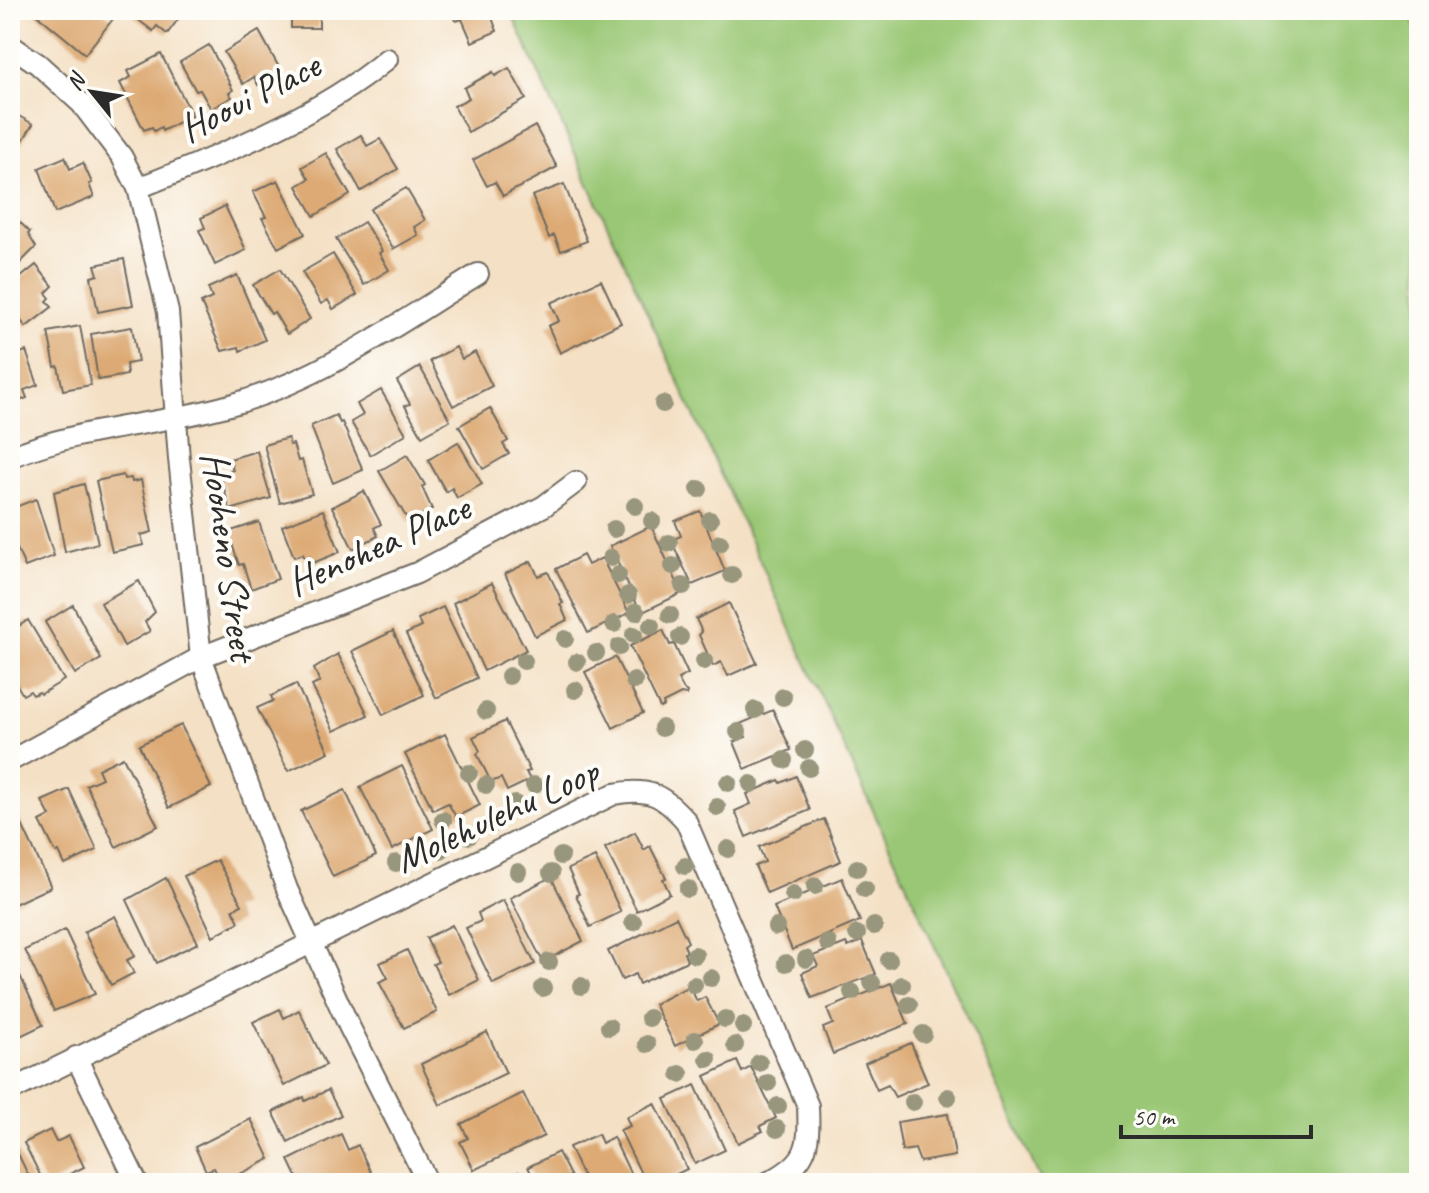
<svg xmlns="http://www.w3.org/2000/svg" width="1429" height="1193" font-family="Caveat,sans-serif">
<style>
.green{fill:#9ac774;stroke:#627950;stroke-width:2}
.building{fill:#ddaa74}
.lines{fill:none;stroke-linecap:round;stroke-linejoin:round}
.minor-casing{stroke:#716a61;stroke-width:24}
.minor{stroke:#fff;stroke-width:20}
.tree{fill:#98967c}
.labels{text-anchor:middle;stroke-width:8;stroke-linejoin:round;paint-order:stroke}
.street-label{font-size:40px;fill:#2b2b2b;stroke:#fdfcf7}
</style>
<rect width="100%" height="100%" fill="#fdfcf7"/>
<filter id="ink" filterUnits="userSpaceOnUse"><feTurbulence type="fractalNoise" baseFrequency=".0125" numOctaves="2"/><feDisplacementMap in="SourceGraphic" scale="16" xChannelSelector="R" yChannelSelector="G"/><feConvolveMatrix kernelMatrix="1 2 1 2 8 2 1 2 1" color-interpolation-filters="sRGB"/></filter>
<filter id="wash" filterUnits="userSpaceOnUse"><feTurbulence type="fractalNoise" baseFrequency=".006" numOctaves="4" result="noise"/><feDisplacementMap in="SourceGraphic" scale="32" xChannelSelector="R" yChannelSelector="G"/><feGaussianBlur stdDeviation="1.8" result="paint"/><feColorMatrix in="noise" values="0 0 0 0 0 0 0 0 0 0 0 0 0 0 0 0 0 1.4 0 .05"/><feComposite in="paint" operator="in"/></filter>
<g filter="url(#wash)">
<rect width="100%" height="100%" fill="#f4e0c4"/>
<!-- green -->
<path class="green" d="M 510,10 L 1409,10 L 1419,39 L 1419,1183 L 1042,1183 Z"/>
<g id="blocks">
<!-- building -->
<g class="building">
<path d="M 37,10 L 101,10 L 113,19 L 85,54 L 35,13 Z"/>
<path d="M 129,10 L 185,10 L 167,34 L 157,26 L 153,31 L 128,12 Z"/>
<rect x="291" y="10" width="28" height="18"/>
<path d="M 452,10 L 489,10 L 497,31 L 472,42 L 462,19 L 456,21 Z"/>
<path d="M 259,31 L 281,71 L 258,85 L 254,77 L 243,84 L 224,52 Z"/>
<path d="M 209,45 L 233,90 L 229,93 L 232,97 L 211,109 L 200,90 L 196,91 L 180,62 Z"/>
<path d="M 161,54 L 192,115 L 162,131 L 161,127 L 154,131 L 152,127 L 144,130 L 120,83 L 131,77 L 128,71 Z"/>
<path d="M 509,68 L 526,99 L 468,132 L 454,106 L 469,98 L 464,88 L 493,72 L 495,76 Z"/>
<path d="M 10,111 L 33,124 L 16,152 L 10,149 Z"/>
<path d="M 535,126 L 557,167 L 503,196 L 495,182 L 487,186 L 473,160 Z"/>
<path d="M 361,135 L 367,146 L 380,139 L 398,169 L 361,191 L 337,149 Z"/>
<path d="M 326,153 L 350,195 L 314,216 L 297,186 L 309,179 L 302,167 Z"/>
<path d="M 65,157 L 70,169 L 83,163 L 92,183 L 89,184 L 94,197 L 55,213 L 39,168 Z"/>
<path d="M 278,180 L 305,234 L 278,248 L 262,218 L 266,217 L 253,192 Z"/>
<path d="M 564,184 L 587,241 L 561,251 L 554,235 L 549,238 L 532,196 Z"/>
<path d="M 406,188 L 425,220 L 414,227 L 418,235 L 393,249 L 370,209 Z"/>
<path d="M 225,206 L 246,250 L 215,265 L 199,230 L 205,228 L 201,218 Z"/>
<path d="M 10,213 L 30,232 L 28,234 L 36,247 L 10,273 Z"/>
<path d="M 364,222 L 382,251 L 379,253 L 389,270 L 364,285 L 336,239 Z"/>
<path d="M 333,254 L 357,295 L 333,309 L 328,300 L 321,304 L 302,272 Z"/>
<path d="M 124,259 L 133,305 L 98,312 L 91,277 L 98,275 L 95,265 Z"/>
<path d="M 36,265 L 53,286 L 46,293 L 50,298 L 47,301 L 52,307 L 26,327 L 10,307 L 10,286 Z"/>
<path d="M 280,269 L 310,319 L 287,334 L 274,312 L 271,314 L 253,285 Z"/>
<path d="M 237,275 L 265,340 L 240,351 L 239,347 L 222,351 L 201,303 L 212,298 L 208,288 Z"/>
<path d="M 601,280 L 621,323 L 560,353 L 548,326 L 559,321 L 551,303 Z"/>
<path d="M 80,326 L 91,385 L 63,390 L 58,366 L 55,367 L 48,332 Z"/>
<path d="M 132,327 L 138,362 L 126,364 L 127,375 L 98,380 L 91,334 Z"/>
<path d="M 456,347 L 462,359 L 475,352 L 492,386 L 453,406 L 430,361 Z"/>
<path d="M 26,351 L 38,385 L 24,390 L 27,398 L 10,405 L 10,356 Z"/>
<path d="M 420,367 L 450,420 L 422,436 L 405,406 L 410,404 L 397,381 Z"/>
<path d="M 381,390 L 406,434 L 370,455 L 351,422 L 363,415 L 357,404 Z"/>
<path d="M 490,408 L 508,441 L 503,444 L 509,454 L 483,469 L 459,426 Z"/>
<path d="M 336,415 L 340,423 L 342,422 L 363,470 L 333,483 L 311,426 Z"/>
<path d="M 288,438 L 290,445 L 293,444 L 298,461 L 302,460 L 312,494 L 280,503 L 264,445 Z"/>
<path d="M 458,442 L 482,484 L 457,498 L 452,488 L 446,492 L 428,460 Z"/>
<path d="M 257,451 L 271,498 L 230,510 L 220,474 L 233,470 L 230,459 Z"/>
<path d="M 407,455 L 425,485 L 422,487 L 432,509 L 409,522 L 379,471 Z"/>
<path d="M 123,475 L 124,479 L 131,478 L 132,482 L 141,480 L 152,532 L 141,535 L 144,545 L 112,552 L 96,481 Z"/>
<path d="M 84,484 L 98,543 L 65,552 L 54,492 Z"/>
<path d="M 364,491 L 381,524 L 374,528 L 378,536 L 353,549 L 332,507 Z"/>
<path d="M 36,499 L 54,556 L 25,567 L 10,533 L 10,522 L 13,520 L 10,509 Z"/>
<path d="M 323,510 L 340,552 L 313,563 L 310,557 L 305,559 L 303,554 L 294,557 L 282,526 Z"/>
<path d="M 700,511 L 725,571 L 692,585 L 671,540 L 681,536 L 675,521 Z"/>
<path d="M 259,522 L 278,579 L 251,589 L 243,564 L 239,565 L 228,532 Z"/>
<path d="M 651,526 L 682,593 L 641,613 L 610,546 Z"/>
<path d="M 583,555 L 588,565 L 602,558 L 629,613 L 588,633 L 556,569 Z"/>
<path d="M 531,561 L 538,576 L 548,572 L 563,603 L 560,604 L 567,620 L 535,636 L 505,574 Z"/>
<path d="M 139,581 L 155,612 L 145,622 L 150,631 L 124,646 L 101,603 Z"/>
<path d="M 492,583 L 526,650 L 484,671 L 453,603 Z"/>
<path d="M 729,603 L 757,663 L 728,676 L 721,662 L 713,666 L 699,635 L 702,632 L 696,619 Z"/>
<path d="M 73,605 L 101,659 L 75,674 L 45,622 Z"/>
<path d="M 443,607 L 477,678 L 436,698 L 406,634 L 421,627 L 418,619 Z"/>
<path d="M 28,620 L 64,680 L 41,694 L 39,692 L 33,695 L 30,691 L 23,695 L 10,674 L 10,632 Z"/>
<path d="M 663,630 L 670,645 L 674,644 L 688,674 L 678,679 L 684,690 L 687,692 L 686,695 L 681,694 L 663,703 L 664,706 L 660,708 L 630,646 Z"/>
<path d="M 393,631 L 424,695 L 383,715 L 352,651 Z"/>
<path d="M 338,654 L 368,715 L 334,731 L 312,686 L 320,682 L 314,669 Z"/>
<path d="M 615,657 L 643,713 L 613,728 L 585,672 Z"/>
<path d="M 296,684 L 329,752 L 288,771 L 257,708 L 273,701 L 271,696 Z"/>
<path d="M 773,710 L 791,750 L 745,769 L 734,742 L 746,737 L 740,724 Z"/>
<path d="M 505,721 L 530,771 L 526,772 L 530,780 L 507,791 L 501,778 L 491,782 L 477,754 L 480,751 L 473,737 Z"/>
<path d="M 181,725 L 211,787 L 169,808 L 139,745 Z"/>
<path d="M 445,734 L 480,805 L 456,817 L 448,803 L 433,810 L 405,754 Z"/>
<path d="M 123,757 L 158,826 L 116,847 L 86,785 L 102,778 L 98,769 Z"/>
<path d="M 402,766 L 433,829 L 392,850 L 360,787 Z"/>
<path d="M 796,776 L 810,810 L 746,837 L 735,811 L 751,804 L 747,794 L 779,780 L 781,783 Z"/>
<path d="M 69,789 L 97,850 L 65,865 L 59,852 L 56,853 L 40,821 L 50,816 L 42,801 Z"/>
<path d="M 345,790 L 376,856 L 333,877 L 301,811 Z"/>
<path d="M 18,816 L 51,887 L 10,906 L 10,820 Z"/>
<path d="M 824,819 L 841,861 L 767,893 L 755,866 L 765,862 L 759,847 Z"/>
<path d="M 635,832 L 644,850 L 650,846 L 666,878 L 663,879 L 670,894 L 637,911 L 605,848 Z"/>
<path d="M 595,857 L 621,912 L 590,927 L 576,895 L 579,894 L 568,869 Z"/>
<path d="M 217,860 L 242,905 L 233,909 L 239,922 L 213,936 L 184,876 Z"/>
<path d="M 551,877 L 583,941 L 543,962 L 510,898 Z"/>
<path d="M 166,878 L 198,943 L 157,963 L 127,900 Z"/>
<path d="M 842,878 L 860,921 L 792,950 L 774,907 Z"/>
<path d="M 503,900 L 535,964 L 493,984 L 466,928 L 481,921 L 478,913 Z"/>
<path d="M 115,916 L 135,956 L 127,960 L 134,973 L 111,985 L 84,932 Z"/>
<path d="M 676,917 L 688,942 L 684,945 L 687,952 L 684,953 L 687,961 L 639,984 L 635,974 L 622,980 L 608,951 Z"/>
<path d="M 452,925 L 479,980 L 449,995 L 433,964 L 438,962 L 426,938 Z"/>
<path d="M 65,930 L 95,994 L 54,1011 L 25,950 Z"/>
<path d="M 862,941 L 876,974 L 812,998 L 802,973 L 818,966 L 813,956 L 846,943 L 848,947 Z"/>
<path d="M 407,950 L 437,1012 L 404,1028 L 379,982 L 388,978 L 380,963 Z"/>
<path d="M 10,954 L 43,1025 L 10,1041 Z"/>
<path d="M 891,983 L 908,1024 L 833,1054 L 823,1028 L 833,1024 L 827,1009 Z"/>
<path d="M 689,986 L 697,1001 L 705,997 L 719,1024 L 675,1046 L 654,1004 Z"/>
<path d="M 280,1009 L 284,1018 L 299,1010 L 326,1065 L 284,1086 L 253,1022 Z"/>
<path d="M 487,1032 L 506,1073 L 440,1105 L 421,1064 Z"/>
<path d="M 911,1043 L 928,1083 L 895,1097 L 888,1085 L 877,1090 L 865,1063 Z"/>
<path d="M 737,1061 L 742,1072 L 751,1067 L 776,1118 L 760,1126 L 763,1131 L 738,1143 L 705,1076 Z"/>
<path d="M 695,1085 L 725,1150 L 695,1164 L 665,1099 Z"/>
<path d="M 328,1090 L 341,1115 L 288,1142 L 273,1112 L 304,1097 L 305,1101 Z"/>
<path d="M 523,1093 L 544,1136 L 474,1170 L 460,1142 L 468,1138 L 461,1124 Z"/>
<path d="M 655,1103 L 687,1169 L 660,1182 L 658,1178 L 653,1180 L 652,1176 L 644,1180 L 620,1130 L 630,1126 L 626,1117 Z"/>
<path d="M 948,1114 L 955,1156 L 920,1162 L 915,1149 L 902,1151 L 897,1122 Z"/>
<path d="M 251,1119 L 270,1159 L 222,1183 L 214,1168 L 206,1171 L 195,1147 Z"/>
<path d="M 50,1130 L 56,1142 L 69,1136 L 84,1167 L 52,1183 L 44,1183 L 24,1143 Z"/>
<path d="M 341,1134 L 348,1150 L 358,1145 L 371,1173 L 350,1183 L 300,1183 L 289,1160 Z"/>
<path d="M 598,1134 L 602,1143 L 613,1137 L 635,1183 L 586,1183 L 569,1147 Z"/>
<path d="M 10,1137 L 32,1183 L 10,1183 Z"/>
<path d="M 558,1152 L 574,1183 L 536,1183 L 528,1167 Z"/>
<path d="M 518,1172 L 523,1183 L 494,1183 Z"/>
</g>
</g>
</g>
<g filter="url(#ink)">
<use href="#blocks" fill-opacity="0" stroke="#716a61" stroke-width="2"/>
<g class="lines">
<!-- minor casing -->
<g class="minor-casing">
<g id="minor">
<path d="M 10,45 L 38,64 L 81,103 L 122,157 L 138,188 L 168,312 L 179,459 L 201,657 L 287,889 L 349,1026 L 428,1183"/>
<path d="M 138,188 C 217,157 323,114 387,59"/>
<path d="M 10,457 C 82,427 156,426 230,405 C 320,380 399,323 478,274"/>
<path d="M 10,761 L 201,657 L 417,573 L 544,506 L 576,482"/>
<path d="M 76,1057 L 137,1183"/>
<path d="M 10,1091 L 614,794 C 649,787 663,795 686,821 L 808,1106 C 810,1149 807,1163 767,1183"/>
</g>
</g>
<!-- minor -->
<use href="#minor" class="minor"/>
</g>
<!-- trees -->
<g class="tree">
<circle cx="663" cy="404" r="9"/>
<circle cx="699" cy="489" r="9"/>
<circle cx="635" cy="506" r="9"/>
<circle cx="710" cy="520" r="9"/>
<circle cx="652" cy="521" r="9"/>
<circle cx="614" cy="529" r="9"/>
<circle cx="669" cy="543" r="9"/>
<circle cx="720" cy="543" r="9"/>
<circle cx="611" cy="558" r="9"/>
<circle cx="673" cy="566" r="9"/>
<circle cx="618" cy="575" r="9"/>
<circle cx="732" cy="575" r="9"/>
<circle cx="683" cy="586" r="9"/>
<circle cx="628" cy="595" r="9"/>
<circle cx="636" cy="612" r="9"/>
<circle cx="670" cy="615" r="9"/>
<circle cx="614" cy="624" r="9"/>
<circle cx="651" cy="626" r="9"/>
<circle cx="634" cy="635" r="9"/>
<circle cx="680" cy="637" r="9"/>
<circle cx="565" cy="639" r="9"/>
<circle cx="619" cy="647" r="9"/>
<circle cx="596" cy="653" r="9"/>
<circle cx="524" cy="661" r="9"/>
<circle cx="704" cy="661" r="9"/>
<circle cx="577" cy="662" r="9"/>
<circle cx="509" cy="676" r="9"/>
<circle cx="634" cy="681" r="9"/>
<circle cx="575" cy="690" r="9"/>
<circle cx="783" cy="697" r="9"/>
<circle cx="755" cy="710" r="9"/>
<circle cx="486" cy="711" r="9"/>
<circle cx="662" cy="728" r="9"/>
<circle cx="738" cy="732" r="9"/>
<circle cx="805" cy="750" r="9"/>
<circle cx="784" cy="760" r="9"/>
<circle cx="809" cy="768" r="9"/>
<circle cx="469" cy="773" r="9"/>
<circle cx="728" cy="783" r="9"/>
<circle cx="751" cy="784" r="9"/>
<circle cx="486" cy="785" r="9"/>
<circle cx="534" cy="785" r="9"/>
<circle cx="515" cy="804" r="9"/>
<circle cx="717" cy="807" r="9"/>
<circle cx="443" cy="820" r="9"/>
<circle cx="493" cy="824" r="9"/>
<circle cx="469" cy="836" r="9"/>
<circle cx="728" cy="849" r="9"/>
<circle cx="441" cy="850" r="9"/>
<circle cx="412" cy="852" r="9"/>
<circle cx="561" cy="856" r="9"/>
<circle cx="396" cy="863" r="9"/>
<circle cx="685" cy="866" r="9"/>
<circle cx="857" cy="868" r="9"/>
<circle cx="518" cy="872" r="9"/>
<circle cx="551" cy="873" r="9"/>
<circle cx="815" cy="886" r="9"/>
<circle cx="688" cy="889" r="9"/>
<circle cx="865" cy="889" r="9"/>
<circle cx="793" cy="894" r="9"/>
<circle cx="633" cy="922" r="9"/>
<circle cx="874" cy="926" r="9"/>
<circle cx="776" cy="927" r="9"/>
<circle cx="857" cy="934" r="9"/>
<circle cx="828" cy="943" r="9"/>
<circle cx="695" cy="955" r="9"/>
<circle cx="806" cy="959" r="9"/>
<circle cx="889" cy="960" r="9"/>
<circle cx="549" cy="962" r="9"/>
<circle cx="786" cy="963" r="9"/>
<circle cx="711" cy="978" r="9"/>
<circle cx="872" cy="983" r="9"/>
<circle cx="694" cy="985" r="9"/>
<circle cx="902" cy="985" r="9"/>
<circle cx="581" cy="986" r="9"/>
<circle cx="543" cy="988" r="9"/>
<circle cx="852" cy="992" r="9"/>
<circle cx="909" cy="1005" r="9"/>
<circle cx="649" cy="1018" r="9"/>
<circle cx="725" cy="1019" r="9"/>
<circle cx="743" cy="1026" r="9"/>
<circle cx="609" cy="1027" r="9"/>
<circle cx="923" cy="1034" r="9"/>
<circle cx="695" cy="1040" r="9"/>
<circle cx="647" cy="1044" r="9"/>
<circle cx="735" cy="1045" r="9"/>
<circle cx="708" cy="1059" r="9"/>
<circle cx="759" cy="1063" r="9"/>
<circle cx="680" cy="1074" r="9"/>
<circle cx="768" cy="1083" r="9"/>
<circle cx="948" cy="1097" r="9"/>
<circle cx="913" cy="1102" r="9"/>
<circle cx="778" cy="1106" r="9"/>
<circle cx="777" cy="1129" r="9"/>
</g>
</g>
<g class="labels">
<!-- street labels -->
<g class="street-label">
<text transform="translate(249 96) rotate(-27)" y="14">Hooui Place</text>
<text transform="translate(378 544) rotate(-24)" y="14">Henohea Place</text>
<text transform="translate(230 556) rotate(82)" y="14">Hooheno Street</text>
<text transform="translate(496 814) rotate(-25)" y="14">Molehulehu Loop</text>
</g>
</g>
<!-- margin -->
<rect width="1429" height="1193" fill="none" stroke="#fdfcf7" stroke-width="40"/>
<!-- north arrow -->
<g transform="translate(92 92) rotate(300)" stroke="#fdfcf7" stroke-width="6" paint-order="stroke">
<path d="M0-6L14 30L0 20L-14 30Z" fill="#2b2b2b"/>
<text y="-12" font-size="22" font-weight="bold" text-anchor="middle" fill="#2b2b2b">N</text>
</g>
<!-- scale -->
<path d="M1121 1125v12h190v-12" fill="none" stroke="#2b2b2b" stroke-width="4"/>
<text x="1133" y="1125" font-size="24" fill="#2b2b2b" stroke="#fdfcf7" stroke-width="6" paint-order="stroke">50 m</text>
</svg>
